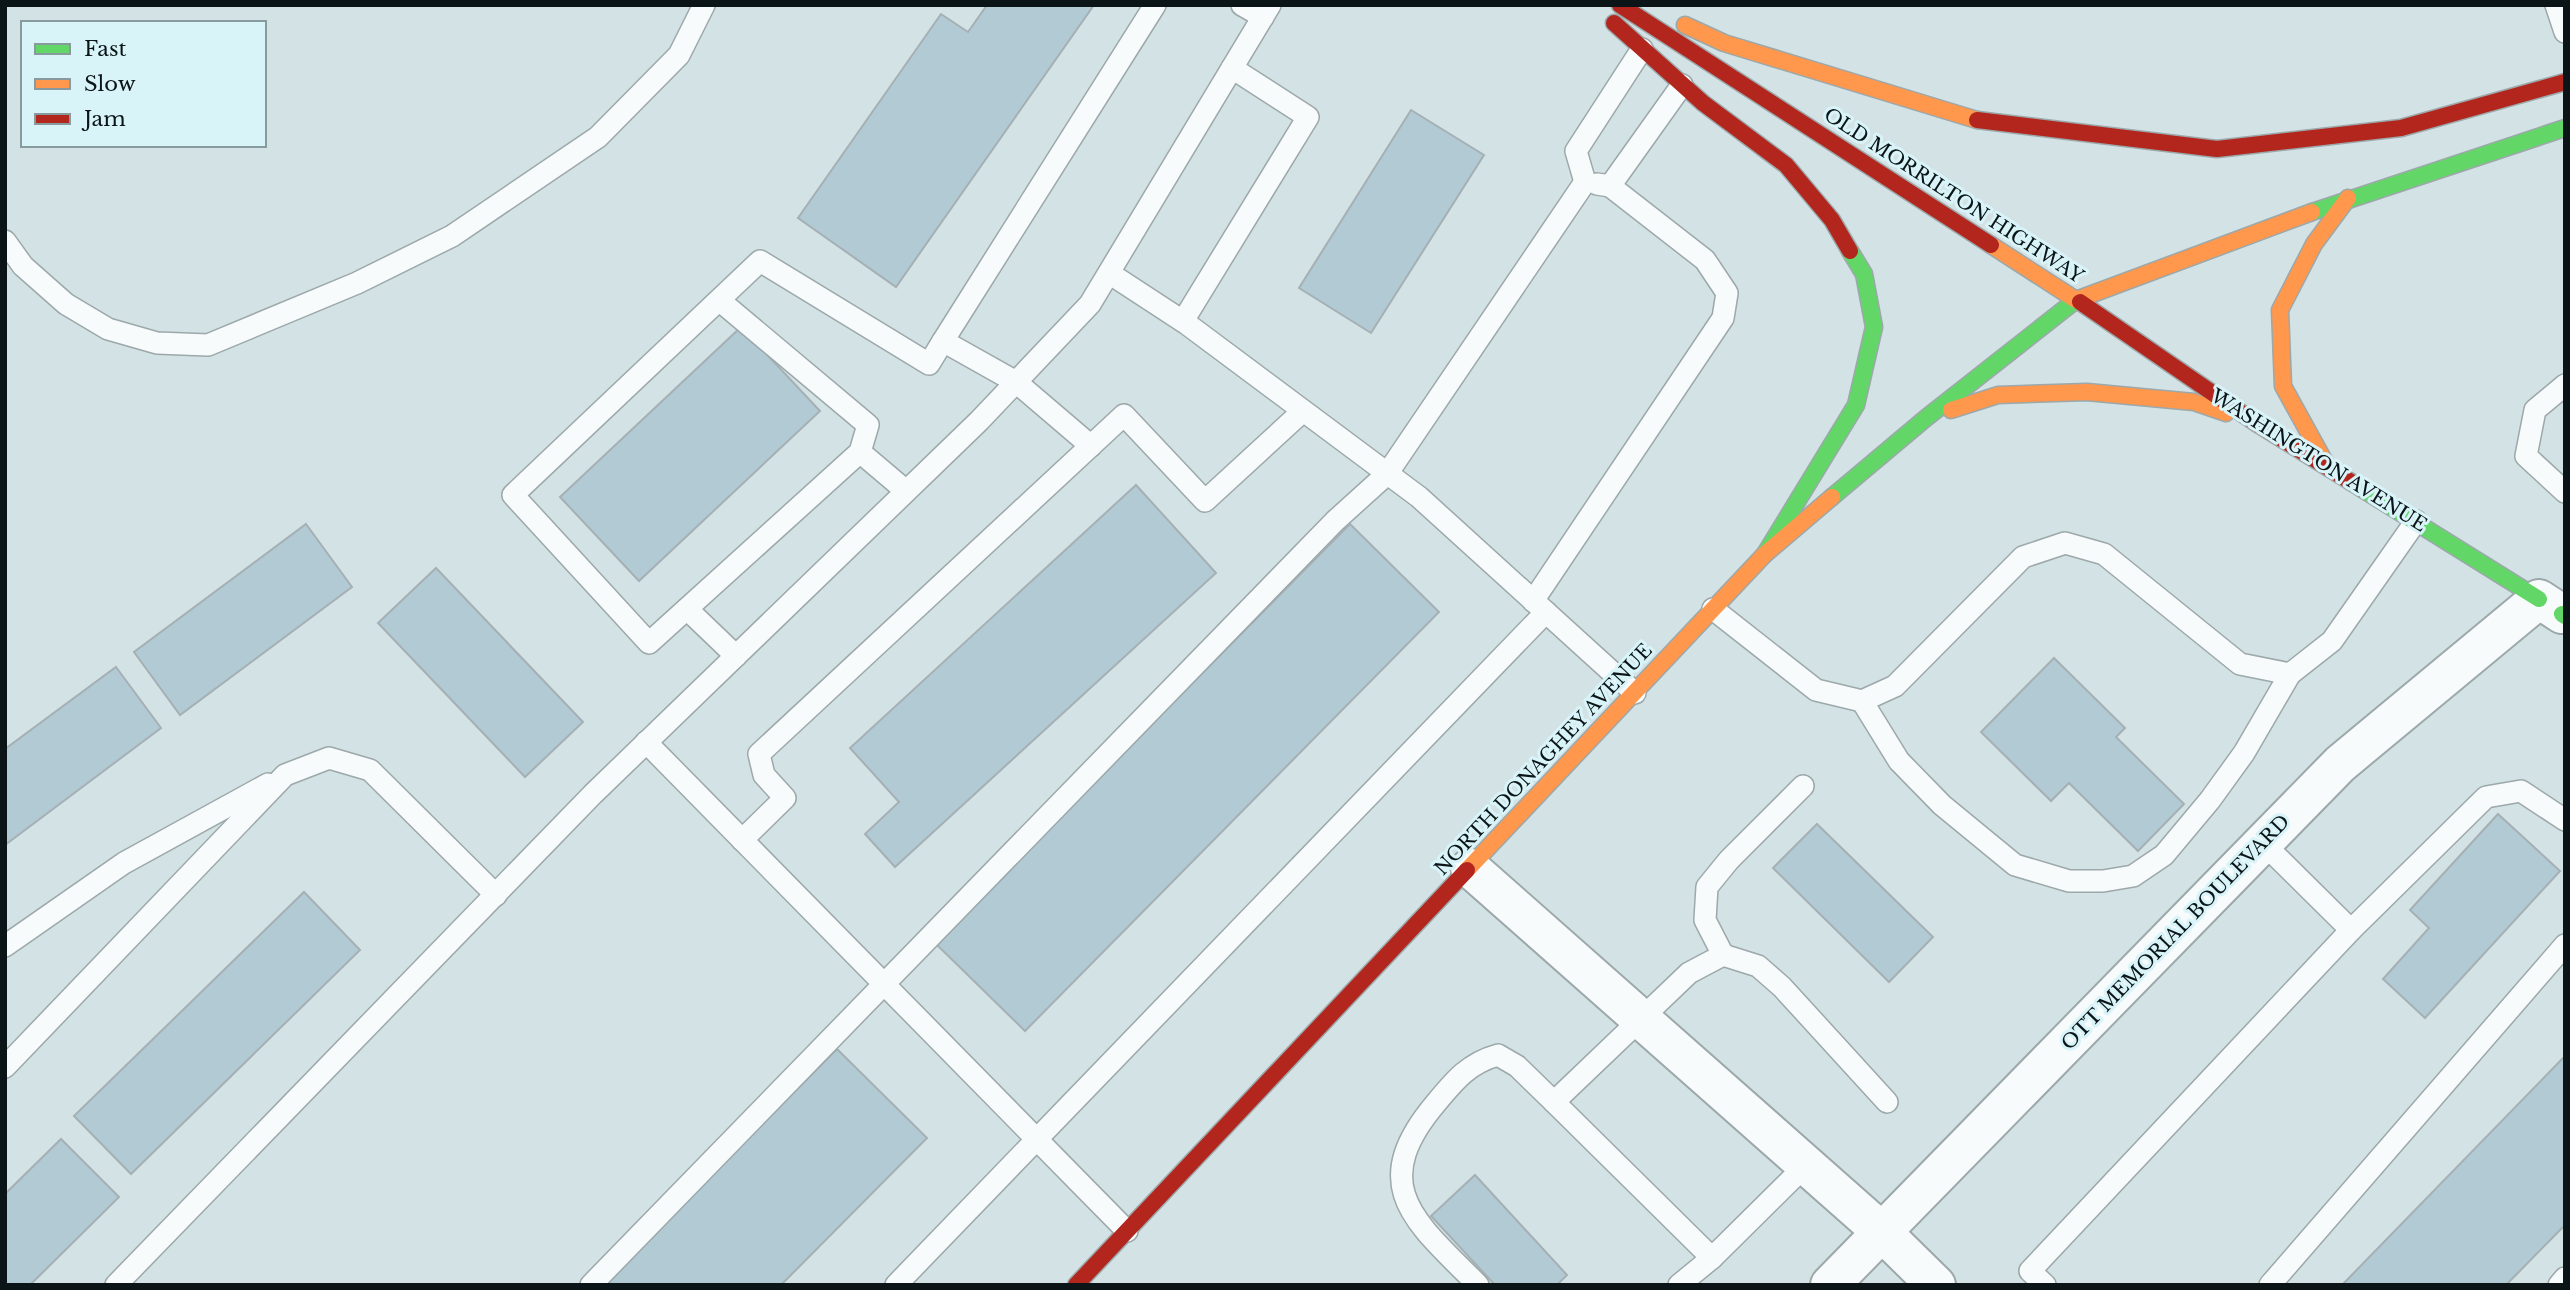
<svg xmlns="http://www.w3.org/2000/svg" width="2570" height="1290" font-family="'Libre Baskerville',serif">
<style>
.building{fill:#b2cad4;stroke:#a5b0b4;stroke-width:2}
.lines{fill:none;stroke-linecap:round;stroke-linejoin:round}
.lane-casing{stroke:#9ca8aa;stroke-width:24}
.street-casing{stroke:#9ca8aa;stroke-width:42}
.fast-casing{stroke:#9ca8aa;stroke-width:19}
.slow-casing{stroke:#9ca8aa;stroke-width:19}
.jam-casing{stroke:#9ca8aa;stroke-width:19}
.lane{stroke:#f8fbfb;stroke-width:21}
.street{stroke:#f8fbfb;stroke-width:38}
.fast{stroke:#63d668;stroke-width:16}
.slow{stroke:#ff974d;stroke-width:16}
.jam{stroke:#b3261e;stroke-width:16}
.labels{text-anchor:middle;stroke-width:6;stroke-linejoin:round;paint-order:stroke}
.street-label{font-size:19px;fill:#0b1517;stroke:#d9f4f9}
</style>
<rect width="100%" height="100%" fill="#d3e2e5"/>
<!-- building -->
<g class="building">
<path d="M 987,5 L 1094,5 L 896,287 L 798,218 L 941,14 L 968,32 Z"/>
<path d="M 1411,110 L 1484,155 L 1371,333 L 1299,288 Z"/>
<path d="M 741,327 L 820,411 L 639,581 L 560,497 Z"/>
<path d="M 1136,485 L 1216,573 L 895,867 L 865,834 L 899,802 L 850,748 Z"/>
<path d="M 306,524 L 352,587 L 180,715 L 134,652 Z"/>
<path d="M 1350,524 L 1439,612 L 1025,1031 L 935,943 Z"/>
<path d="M 436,568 L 583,722 L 525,777 L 378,623 Z"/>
<path d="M 2054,658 L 2125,728 L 2116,737 L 2184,804 L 2138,851 L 2069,783 L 2051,801 L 1981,732 Z"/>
<path d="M 116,667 L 161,728 L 5,845 L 5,749 Z"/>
<path d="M 2498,814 L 2560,871 L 2425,1018 L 2383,979 L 2429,928 L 2410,910 Z"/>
<path d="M 1817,824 L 1933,937 L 1889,982 L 1773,868 Z"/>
<path d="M 304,892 L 360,950 L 131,1174 L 74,1116 Z"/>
<path d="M 837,1049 L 927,1138 L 781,1285 L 603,1285 Z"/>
<path d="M 2565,1056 L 2565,1225 L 2506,1285 L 2342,1285 Z"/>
<path d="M 61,1139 L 119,1197 L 30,1285 L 5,1285 L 5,1194 Z"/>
<path d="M 1475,1175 L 1567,1275 L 1557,1285 L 1495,1285 L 1431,1216 Z"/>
</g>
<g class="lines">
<!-- lane casing -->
<g class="lane-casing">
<g id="lane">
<path d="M 1242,5 L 1263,17"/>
<path d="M 2556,5 L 2565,32"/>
<path d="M 1585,182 L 1576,151 L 1642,49"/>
<path d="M 1597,184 L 1610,186 L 1682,85"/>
<path d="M 5,241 L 23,266 L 66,304 L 108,329 L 157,343 L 208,345 L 357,283 L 452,236 L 598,137 L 679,55 L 704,5"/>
<path d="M 1109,273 L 1187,324 L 1419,497 L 1635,693"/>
<path d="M 719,300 L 868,425 L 860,452 L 649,643 L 513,495 L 760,261 L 929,364 L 943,341"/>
<path d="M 1183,321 L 1308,117 L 1232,68"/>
<path d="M 2565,385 L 2535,410 L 2526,456 L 2565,492"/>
<path d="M 1091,446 L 1016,382 L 943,341 L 1155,5"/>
<path d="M 860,452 L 906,491"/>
<path d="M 1533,601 L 1723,318 L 1727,293 L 1705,260 L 1610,186"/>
<path d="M 687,609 L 736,656"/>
<path d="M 1713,609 L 1816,690 L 1862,701 L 1895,686 L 2023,557 L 2065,543 L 2104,554 L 2240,664 L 2290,674 L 2332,641 L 2416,521"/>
<path d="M 1862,701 L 1899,761 L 1942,805 L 2015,865 L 2069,881 L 2103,881 L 2133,876 L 2164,855 L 2210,800 L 2244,753 L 2290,674"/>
<path d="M 646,742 L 1127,1231"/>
<path d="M 742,840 L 785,798 L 764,775 L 759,754 L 1124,415 L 1205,501 L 1303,411"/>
<path d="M 2263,843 L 2351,930 L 2486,797 L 2521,791 L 2565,820"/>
<path d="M 5,946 L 124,863 L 268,784"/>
<path d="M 1723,955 L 1705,920 L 1707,887 L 1729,860 L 1803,786"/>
<path d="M 5,1067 L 285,775 L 329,758 L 370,770 L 496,895"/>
<path d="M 1806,1165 L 1712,1258 L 1554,1102 L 1689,973 L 1723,955 L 1758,966 L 1782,987 L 1887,1102"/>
<path d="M 116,1285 L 593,794 L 979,421 L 1090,304 L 1270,5"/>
<path d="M 591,1285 L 1335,521 L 1387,474 L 1585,182"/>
<path d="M 896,1285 L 1546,612"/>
<path d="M 1478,1285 C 1416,1222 1365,1187 1436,1103 C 1455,1080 1469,1063 1498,1055 L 1517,1066 L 1554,1102"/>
<path d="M 1679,1285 L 1712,1258"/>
<path d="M 2045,1285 L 2030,1271 L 2351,930"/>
<path d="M 2270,1285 L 2565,945"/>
<path d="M 2559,1285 L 2565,1278"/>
</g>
</g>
<!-- street casing -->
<g class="street-casing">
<g id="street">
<path d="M 1470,868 L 1882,1232 L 1936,1285"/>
<path d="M 1830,1285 L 2340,764 L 2539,599 L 2562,614"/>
</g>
</g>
<!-- fast casing -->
<g class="fast-casing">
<g id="fast">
<path d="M 2312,212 L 2565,128"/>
<path d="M 2351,482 L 2539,599"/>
<path d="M 1832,497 L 1926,418 L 2076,300 L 2080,302"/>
<path d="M 1765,554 L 1856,405 L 1874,327 L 1864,274 L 1850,251"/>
<path d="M 2562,614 L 2565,616"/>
</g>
</g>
<!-- slow casing -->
<g class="slow-casing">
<g id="slow">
<path d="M 1685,25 L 1724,43 L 1977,120"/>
<path d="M 1991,245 L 2076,300 L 2312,212"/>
<path d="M 1951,410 L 1998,395 L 2087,392 L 2194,402 L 2226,413"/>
<path d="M 2326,464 L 2283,386 L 2280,310 L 2314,244 L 2348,198"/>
<path d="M 1467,870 L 1765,554 L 1832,497"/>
</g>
</g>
<!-- jam casing -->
<g class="jam-casing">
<g id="jam">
<path d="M 1620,5 L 1991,245"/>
<path d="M 1614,23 L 1703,103 L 1786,165 L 1832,220 L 1850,251"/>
<path d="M 1977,120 L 2217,149 L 2401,128 L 2565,82"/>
<path d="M 2080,302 L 2256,423 L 2351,482"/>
<path d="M 1076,1285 L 1467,870"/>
</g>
</g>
<!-- lane -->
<use href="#lane" class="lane"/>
<!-- street -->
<use href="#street" class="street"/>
<!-- fast -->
<use href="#fast" class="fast"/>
<!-- slow -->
<use href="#slow" class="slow"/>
<!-- jam -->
<use href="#jam" class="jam"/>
</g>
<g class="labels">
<!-- street labels -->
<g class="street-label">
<text transform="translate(1954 195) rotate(33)" y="7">OLD MORRILTON HIGHWAY</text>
<text transform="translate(2319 460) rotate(32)" y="7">WASHINGTON AVENUE</text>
<text transform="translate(1543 759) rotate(-47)" y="7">NORTH DONAGHEY AVENUE</text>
<text transform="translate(2175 932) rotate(-46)" y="7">OTT MEMORIAL BOULEVARD</text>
</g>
</g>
<!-- border -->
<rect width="2570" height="1290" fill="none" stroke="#0b1517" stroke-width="14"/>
<!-- legend -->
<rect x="21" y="21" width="245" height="126" fill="#d9f4f9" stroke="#879b9f" stroke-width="2"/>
<rect x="35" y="44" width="35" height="10" fill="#63d668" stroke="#879b9f" stroke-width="2"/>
<text x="84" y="56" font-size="21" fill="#0b1517">Fast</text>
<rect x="35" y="79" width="35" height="10" fill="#ff974d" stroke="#879b9f" stroke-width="2"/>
<text x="84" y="91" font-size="21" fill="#0b1517">Slow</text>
<rect x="35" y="114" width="35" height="10" fill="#b3261e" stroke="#879b9f" stroke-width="2"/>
<text x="84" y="126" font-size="21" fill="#0b1517">Jam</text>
</svg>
